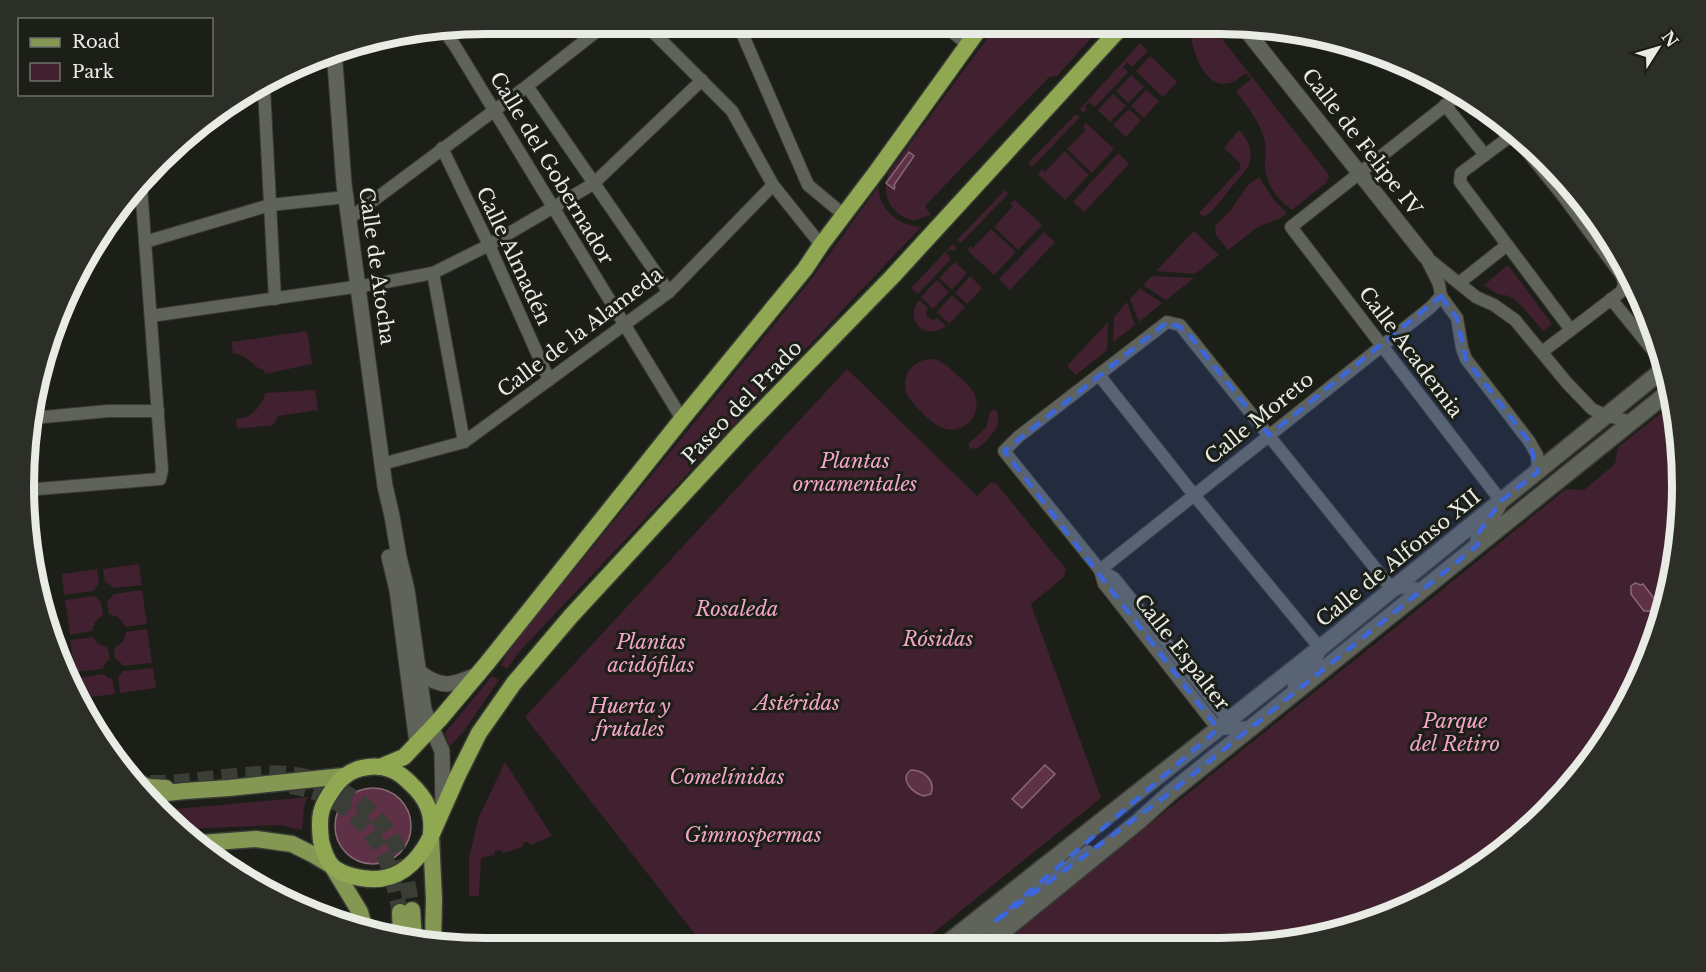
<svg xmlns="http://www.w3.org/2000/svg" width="1706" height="972" font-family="'Libre Baskerville',serif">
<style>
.green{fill:#412030}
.water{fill:#5f3147;stroke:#886976;stroke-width:1.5}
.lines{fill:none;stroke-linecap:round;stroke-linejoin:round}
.primary-tunnel{stroke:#3b3e36;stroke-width:16;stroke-dasharray:16 8;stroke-linecap:butt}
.minor-casing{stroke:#393b36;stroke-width:14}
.tertiary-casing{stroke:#393b36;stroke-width:17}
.secondary-casing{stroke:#393b36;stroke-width:19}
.primary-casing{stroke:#393b36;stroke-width:19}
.trunk-casing{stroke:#393b36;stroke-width:19}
.minor{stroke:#5f6359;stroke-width:12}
.tertiary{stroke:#5f6359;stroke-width:15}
.secondary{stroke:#5f6359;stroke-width:16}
.primary{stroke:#849753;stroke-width:16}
.trunk{stroke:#90a851;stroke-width:16}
.marked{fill:#3c66da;fill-opacity:0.2;stroke:#3c66da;stroke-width:4.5;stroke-dasharray:12 8;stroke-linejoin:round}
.labels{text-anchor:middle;stroke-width:6;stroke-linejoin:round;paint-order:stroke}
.street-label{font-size:20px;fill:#e9ebe5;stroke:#1c1f17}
.park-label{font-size:20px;font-style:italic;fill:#f3a5c8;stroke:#1c1f17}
.rim{fill:none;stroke:#e9ebe5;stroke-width:8}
</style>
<rect width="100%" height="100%" fill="#1c1f17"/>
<!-- green -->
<g class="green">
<path d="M 997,25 L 1103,25 L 1057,76 L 1049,77 L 925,206 L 931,215 C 926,216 920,219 916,220 C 912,221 906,218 902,216 C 885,206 883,188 889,172 Z"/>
<path d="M 1191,25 L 1211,25 L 1329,175 L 1327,182 L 1292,210 C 1278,199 1266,186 1265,167 C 1265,156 1267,146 1263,135 C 1258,119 1245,104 1236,91 L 1251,79 L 1246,73 C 1241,76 1235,82 1229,83 C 1203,90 1189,44 1191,25 Z"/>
<path d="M 1140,43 L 1148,51 L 1132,67 L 1127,62 L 1123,67 L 1128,72 L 1095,107 L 1089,102 L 1085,107 L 1087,109 L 1083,113 L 1080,109 Z"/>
<path d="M 1150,56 L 1177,82 L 1163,97 L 1136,71 Z"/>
<path d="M 1131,75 L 1144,87 L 1128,103 L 1116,91 Z"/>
<path d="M 1146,90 L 1159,101 L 1144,118 L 1131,106 Z"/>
<path d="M 1113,94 L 1126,106 L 1110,122 L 1098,110 Z"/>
<path d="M 1129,109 L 1141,120 L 1126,137 L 1113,125 Z"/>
<path d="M 1076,114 L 1080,117 L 1032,167 L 1028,163 Z"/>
<path d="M 1086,123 L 1114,149 L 1092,173 L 1067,149 L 1086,130 L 1083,127 Z"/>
<path d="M 1239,130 C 1250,141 1255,156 1246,170 C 1242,176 1237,179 1233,185 C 1223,197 1217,208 1204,217 L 1199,213 L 1240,169 L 1240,163 L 1224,148 Z"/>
<path d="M 1065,151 L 1089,175 L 1065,200 L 1038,174 L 1042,169 L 1045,172 Z"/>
<path d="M 1118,153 L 1129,164 L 1084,212 L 1073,202 Z"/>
<path d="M 1259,177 L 1275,201 L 1287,213 L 1281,218 L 1258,227 L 1228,250 L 1216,235 L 1215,226 L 1231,210 L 1247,186 Z"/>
<path d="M 878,187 C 880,211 898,225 921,227 L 518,653 L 507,669 L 501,665 L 512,646 L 809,282 Z"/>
<path d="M 1005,190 L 1008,194 L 961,243 L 957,240 Z"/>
<path d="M 1015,200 L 1042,225 L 1018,250 L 994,227 L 1013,206 L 1010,204 Z"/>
<path d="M 991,229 L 1016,252 L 994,275 L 967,250 L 970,246 L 973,248 Z"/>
<path d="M 1194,231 L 1219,255 L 1195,274 L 1156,271 Z"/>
<path d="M 1044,232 L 1055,242 L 1010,290 L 999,279 Z"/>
<path d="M 953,244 L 957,248 L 953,251 L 950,249 L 946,253 L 951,259 L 918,294 L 911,288 Z"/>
<path d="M 955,262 L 967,273 L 952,290 L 939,278 Z"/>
<path d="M 1508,265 L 1552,324 L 1543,331 L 1522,306 L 1509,296 L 1497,294 L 1484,285 Z"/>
<path d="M 970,276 L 982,288 L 967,304 L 955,293 Z"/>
<path d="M 1152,276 L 1194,278 L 1166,300 L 1143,285 Z"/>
<path d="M 937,280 L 949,292 L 933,309 L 921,297 Z"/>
<path d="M 1140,288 L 1162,303 L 1139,322 L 1130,299 Z"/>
<path d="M 952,295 L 965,307 L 949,324 L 937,312 Z"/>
<path d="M 919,300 L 928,308 L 926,313 L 927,317 L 933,320 L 937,318 L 946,326 C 926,342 903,320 919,300 Z"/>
<path d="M 1127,302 L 1135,325 L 1113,342 L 1114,317 Z"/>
<path d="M 1108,322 L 1107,350 L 1076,375 L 1067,366 Z"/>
<path d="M 307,331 L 312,364 L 265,374 L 263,369 L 259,369 L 254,364 L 243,356 L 233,353 L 231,342 Z"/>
<path d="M 934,359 C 944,362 950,368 957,375 C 964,381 972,387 975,396 C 983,418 959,438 939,426 C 927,420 917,407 908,397 C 899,377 912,358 934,359 Z"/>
<path d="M 847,369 L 977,496 L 990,483 L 996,483 L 1066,569 L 1064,577 L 1031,604 L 1101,798 L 916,947 L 705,947 L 525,717 Z"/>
<path d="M 315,390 L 318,410 L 278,416 L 273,425 L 237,429 L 236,419 C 253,418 260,407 266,393 Z"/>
<path d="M 1674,403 L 1682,486 L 1673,576 L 1647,662 L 1604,742 L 1546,813 L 1451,886 L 1368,924 L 1251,947 L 996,947 L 1406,619 L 1566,489 L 1584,490 L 1615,464 L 1618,447 Z"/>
<path d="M 995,409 C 1006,424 988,440 977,449 L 969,448 L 969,443 L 986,428 L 990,412 Z"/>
<path d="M 139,564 L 142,585 L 113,588 L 111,585 L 105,582 L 103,569 Z"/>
<path d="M 97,569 L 99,583 L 93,591 L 64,595 L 62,574 Z"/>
<path d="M 142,590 L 147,624 L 126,627 L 118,617 L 109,614 L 107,602 L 114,594 Z"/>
<path d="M 94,596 L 101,602 L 103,615 L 95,622 L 92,631 L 70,635 L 65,600 Z"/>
<path d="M 147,629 L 152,663 L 123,666 L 120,662 L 115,659 L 114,648 L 123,642 L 126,632 Z"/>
<path d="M 93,637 L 98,644 L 108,648 L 110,659 L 106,662 L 103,669 L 75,672 L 70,640 Z"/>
<path d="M 153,668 L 156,688 L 120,693 L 118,678 L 123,671 Z"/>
<path d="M 104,674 L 107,677 L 112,679 L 115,694 L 82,698 L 77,688 L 76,678 Z"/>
<path d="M 492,676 L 499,680 L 464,731 L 449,747 L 445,733 Z"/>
<path d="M 505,762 L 552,836 L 530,845 L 528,842 L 524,842 L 522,847 L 503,853 L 501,850 L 495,851 L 494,855 L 481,858 L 479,896 L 469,896 L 469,859 L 478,819 Z"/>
<path d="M 308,797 L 304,806 L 302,830 L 279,825 L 186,829 L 165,810 Z"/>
</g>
<!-- water -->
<g class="water">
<path d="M 909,152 L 914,156 L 894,185 L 895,187 L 894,189 L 886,183 Z"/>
<path d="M 1635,583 L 1641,585 L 1643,584 L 1656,601 L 1655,602 L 1656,608 L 1654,611 L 1644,611 L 1631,594 L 1631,586 Z"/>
<path d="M 1045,765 L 1055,774 L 1022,808 L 1012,799 Z"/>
<path d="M 911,770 C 924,770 936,781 931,794 L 924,796 C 913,793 898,779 911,770 Z"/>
<circle cx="373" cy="826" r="38"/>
</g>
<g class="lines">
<!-- primary-tunnel -->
<g class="primary-tunnel">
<path d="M 150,783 C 182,784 214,777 246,775 C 259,774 274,772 288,774 C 334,778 381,808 399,852 C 406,870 409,891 412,910"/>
<path d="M 290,786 C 336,792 377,826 390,871 C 394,884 397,898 400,912"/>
</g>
<!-- minor casing -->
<g class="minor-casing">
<g id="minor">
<path d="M 645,24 L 732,111 L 773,185 L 821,245"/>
<path d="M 738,24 L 808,185 L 844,215"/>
<path d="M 944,25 L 968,45"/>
<path d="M 444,31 L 455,46 L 682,419"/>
<path d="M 527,86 L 669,292"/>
<path d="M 264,88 L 275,299"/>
<path d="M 1460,94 L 1291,227 L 1501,501"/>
<path d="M 1445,105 L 1485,155"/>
<path d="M 1508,138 L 1518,140 L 1563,196 L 1622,276 L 1624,284 L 1622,291 L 1571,330 L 1460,182 L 1461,173 Z"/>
<path d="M 442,148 L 489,245 L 549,380"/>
<path d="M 350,218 L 527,86 L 606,24"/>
<path d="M 145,242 L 270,205 L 346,197"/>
<path d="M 1426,257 L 1476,297 L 1494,305 L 1515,320 L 1567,383 L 1592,409 L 1607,416 L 1633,422"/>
<path d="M 1428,262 L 1439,284 L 1441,296 L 1457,318 L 1462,348 L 1466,359 L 1529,441 L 1537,455 L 1538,472"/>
<path d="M 433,273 L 464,442"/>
<path d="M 1459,283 L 1507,245"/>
<path d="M 1611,299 L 1664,364"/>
<path d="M 151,316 L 375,284 L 433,273 L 489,245 L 593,184 L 702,80"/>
<path d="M 1542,352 L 1571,330"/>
<path d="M 1099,375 L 1194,495 L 1320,648"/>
<path d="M 33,418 L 108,411 L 158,411"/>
<path d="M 382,464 L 464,442 L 669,292 L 773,185"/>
<path d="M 25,490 L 160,479 L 162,470 L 141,187"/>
<path d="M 1100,570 L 1431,307 L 1441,296"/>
<path d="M 1100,570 L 1114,578 L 1228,720"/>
<path d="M 1252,727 L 1218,729 L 1109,590 L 1104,584 L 1100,570 L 1004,451 L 1018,437 L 1167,322 L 1180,325 L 1392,589 L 1410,587 L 1423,590"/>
</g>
</g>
<!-- tertiary casing -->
<g class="tertiary-casing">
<g id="tertiary">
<path d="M 1242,25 L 1426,257"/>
<path d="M 334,50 L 344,184 L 385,486 L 392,516 L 399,557 L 407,590 L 424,710 L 442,751 L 443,807"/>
<path d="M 1478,545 L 1478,534 L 1487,526 L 1499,505"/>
<path d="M 389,557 L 397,590 L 417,743"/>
<path d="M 419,672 C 443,690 453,685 479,674"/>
<path d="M 1297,690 L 1294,680 L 1308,670 L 1318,652"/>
<path d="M 963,947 L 993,923 L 1088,853"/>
</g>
</g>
<!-- secondary casing -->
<g class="secondary-casing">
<g id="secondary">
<path d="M 942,947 L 1320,648 L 1665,368"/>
<path d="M 984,947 L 1139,821 L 1170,793 L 1671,390"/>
</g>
</g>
<!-- primary casing -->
<g class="primary-casing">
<g id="primary">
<path d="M 135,782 L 150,787 L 166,788"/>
<path d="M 149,795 L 185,791 L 229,788 L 344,776"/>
<path d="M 431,836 L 434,899 L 433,942"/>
<path d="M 201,843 L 256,839 L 292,844 L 312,854 L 332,866 L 360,912 L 365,929"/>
<path d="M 412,910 L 414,939"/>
<path d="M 400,912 L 401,936"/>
</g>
</g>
<!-- trunk casing -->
<g class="trunk-casing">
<g id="trunk">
<path d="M 380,767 L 404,757 L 440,719 L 488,662 L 682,419 L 805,269 L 821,245 L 877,171 L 982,25"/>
<path d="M 431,836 L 458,775 L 479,733 L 514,683 L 571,616 L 740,433 L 892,277 L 1123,25"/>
<path d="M 430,838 C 413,871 388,886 352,876 C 345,874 338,872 332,866 C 326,859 323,849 321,841 C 320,832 319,822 321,813 C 323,802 336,783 345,776 C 356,767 376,764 389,769 C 397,771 405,778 411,784 C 426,798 433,812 431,833"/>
</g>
</g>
<!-- minor -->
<use href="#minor" class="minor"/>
<!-- tertiary -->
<use href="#tertiary" class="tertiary"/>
<!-- secondary -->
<use href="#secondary" class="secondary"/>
<!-- primary -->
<use href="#primary" class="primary"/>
<!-- trunk -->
<use href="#trunk" class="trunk"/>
</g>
<!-- marked area -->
<path class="marked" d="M 1441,296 L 1457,318 L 1466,359 L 1529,441 L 1538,472 L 1501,501 L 1478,534 L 1478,545 L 1170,793 L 993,923 L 1218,729 L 1004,451 L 1167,322 L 1185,329 L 1269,435 Z"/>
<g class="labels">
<!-- street labels -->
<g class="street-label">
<text transform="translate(1362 142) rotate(52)" y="7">Calle de Felipe IV</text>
<text transform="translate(552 168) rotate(59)" y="7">Calle del Gobernador</text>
<text transform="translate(514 256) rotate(65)" y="7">Calle Almadén</text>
<text transform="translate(377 266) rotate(82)" y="7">Calle de Atocha</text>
<text transform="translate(580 332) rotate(-37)" y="7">Calle de la Alameda</text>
<text transform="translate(1411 352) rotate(53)" y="7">Calle Academia</text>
<text transform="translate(742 402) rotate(-46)" y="7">Paseo del Prado</text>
<text transform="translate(1259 418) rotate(-39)" y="7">Calle Moreto</text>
<text transform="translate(1398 558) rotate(-39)" y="7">Calle de Alfonso XII</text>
<text transform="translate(1182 652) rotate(52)" y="7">Calle Espalter</text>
</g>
<!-- park labels -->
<g class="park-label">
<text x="855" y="468">Plantas<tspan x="855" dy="23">ornamentales</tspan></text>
<text x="737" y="616">Rosaleda</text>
<text x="938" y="646">Rósidas</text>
<text x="651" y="649">Plantas<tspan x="651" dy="23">acidófilas</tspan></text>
<text x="797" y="710">Astéridas</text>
<text x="630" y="713">Huerta y<tspan x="630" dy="23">frutales</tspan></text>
<text x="1455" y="728">Parque<tspan x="1455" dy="23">del Retiro</tspan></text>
<text x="727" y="784">Comelínidas</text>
<text x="753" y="842">Gimnospermas</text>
</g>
</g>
<!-- crop -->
<path d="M0 0H1706V972H0ZM486 34H1220A452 452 0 0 1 1672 486V486A452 452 0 0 1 1220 938H486A452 452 0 0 1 34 486V486A452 452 0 0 1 486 34Z" fill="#2c2f27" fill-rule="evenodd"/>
<path class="rim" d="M486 34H1220A452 452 0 0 1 1672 486V486A452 452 0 0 1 1220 938H486A452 452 0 0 1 34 486V486A452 452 0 0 1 486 34Z"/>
<!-- legend -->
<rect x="18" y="18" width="195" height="78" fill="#1c1f17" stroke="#6e7169" stroke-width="1.5"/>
<rect x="30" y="38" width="30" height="9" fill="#849753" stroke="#6e7169" stroke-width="1.5"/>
<text x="72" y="48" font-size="18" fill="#e9ebe5">Road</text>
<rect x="30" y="63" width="30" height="18" fill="#412030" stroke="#6e7169" stroke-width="1.5"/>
<text x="72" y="78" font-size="18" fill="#e9ebe5">Park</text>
<!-- north arrow -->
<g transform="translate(1658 48) rotate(53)" stroke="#1c1f17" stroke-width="4.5" paint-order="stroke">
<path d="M0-4.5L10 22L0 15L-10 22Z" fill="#e9ebe5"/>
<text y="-9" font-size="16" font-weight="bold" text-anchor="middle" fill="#e9ebe5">N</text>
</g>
</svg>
